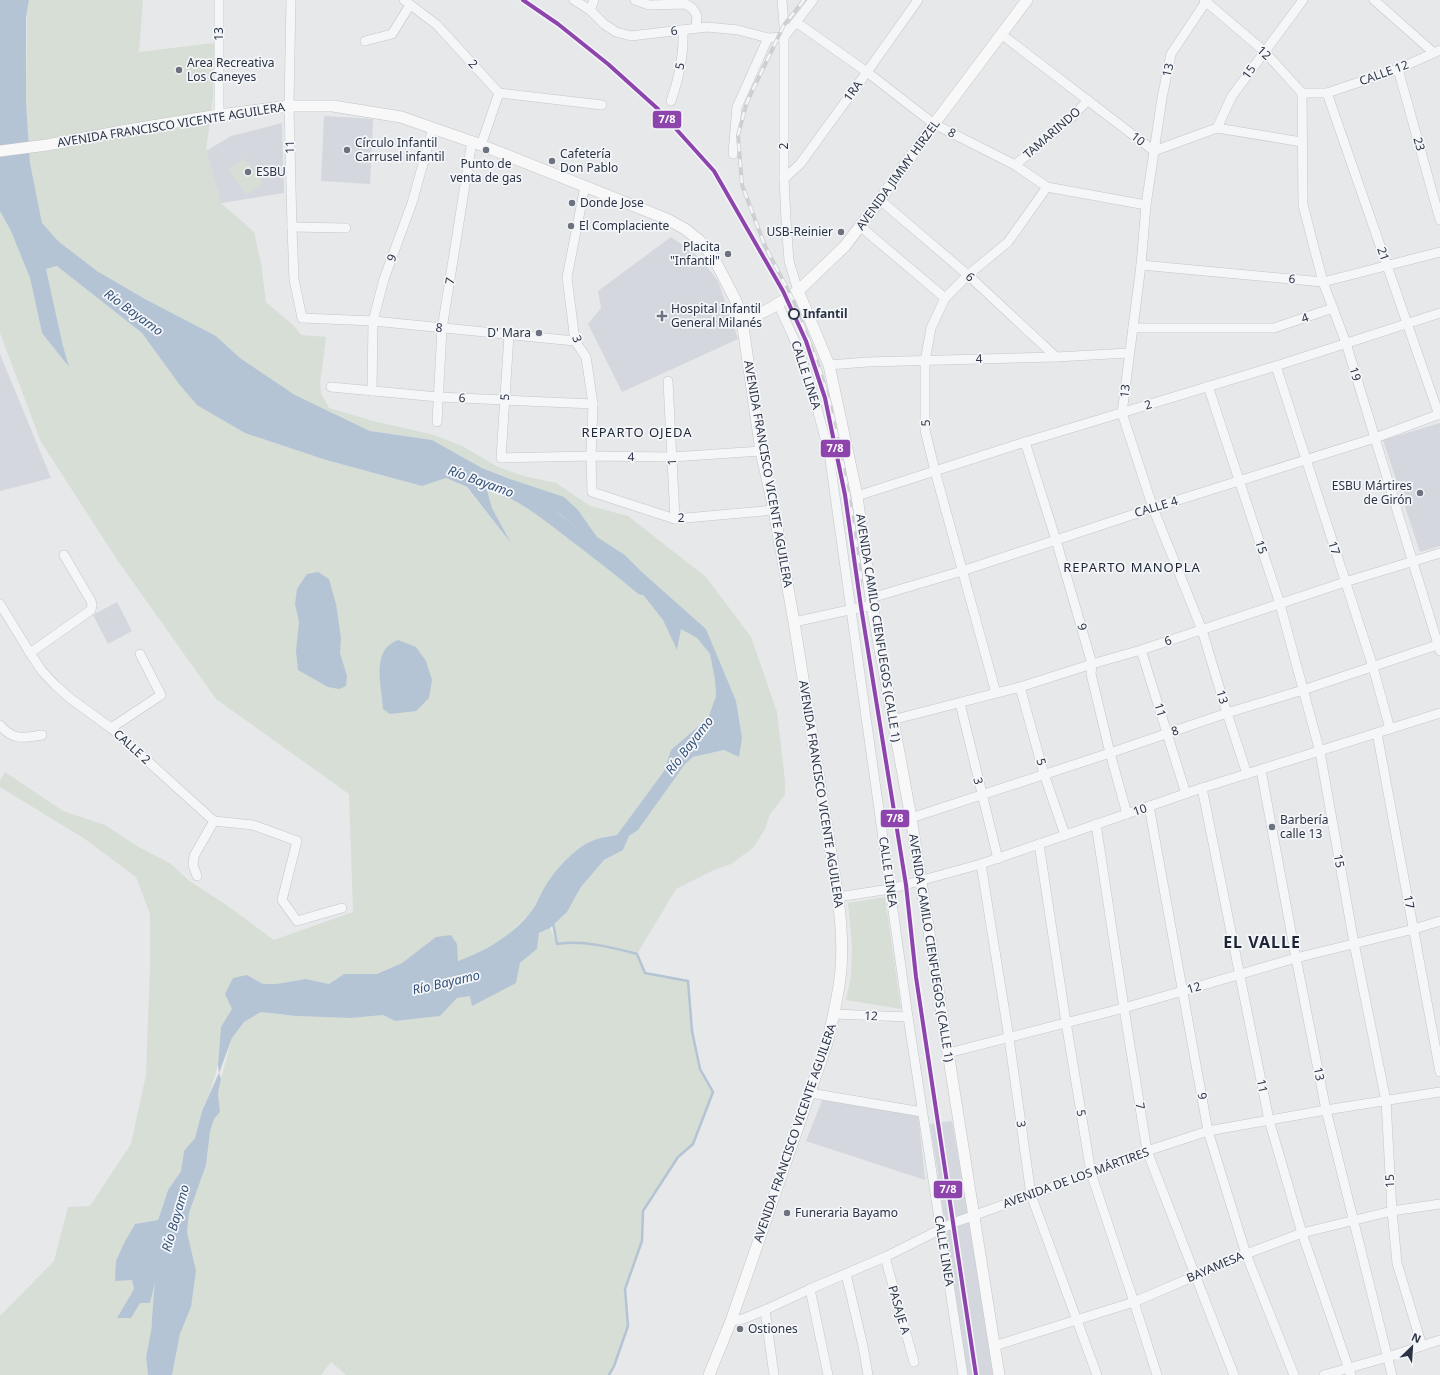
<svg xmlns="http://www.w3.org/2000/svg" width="1440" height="1375" font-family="'Noto Sans',sans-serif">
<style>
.built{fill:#d4d7dd}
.green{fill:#d6ded6}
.water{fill:#b4c4d5}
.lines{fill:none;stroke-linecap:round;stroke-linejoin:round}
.stream{stroke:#b4c4d5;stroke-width:2.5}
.river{stroke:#b4c4d5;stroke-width:14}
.minor-casing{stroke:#c4c6c8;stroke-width:10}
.major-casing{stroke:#c2c5c8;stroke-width:12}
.minor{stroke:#f5f6f7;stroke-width:9}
.major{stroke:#f8f8f8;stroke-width:11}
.rail-casing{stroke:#cecfd2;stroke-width:4}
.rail{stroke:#f4f6f9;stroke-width:2.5;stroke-dasharray:8;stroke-linecap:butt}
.rail-1-casing{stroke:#f4f6f9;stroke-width:7}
.rail-1{stroke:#8e44ad;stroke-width:4}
.poi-dot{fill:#6c737f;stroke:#f4f6f9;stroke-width:1.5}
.stop-dot{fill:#f4f6f9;stroke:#2b3445;stroke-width:2}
.labels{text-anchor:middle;stroke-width:3.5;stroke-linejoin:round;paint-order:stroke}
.street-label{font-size:12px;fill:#2b3445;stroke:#f4f6f9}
.poi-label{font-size:12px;fill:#2b3445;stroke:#f4f6f9;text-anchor:start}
.stop-label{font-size:12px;font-weight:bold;fill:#2b3445;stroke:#f4f6f9;text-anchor:start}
.water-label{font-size:13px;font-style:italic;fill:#34527a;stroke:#f4f6f9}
.neighbourhood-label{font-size:13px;letter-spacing:1px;fill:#1d2536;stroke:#f4f6f9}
.district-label{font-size:16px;font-weight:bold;letter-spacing:1px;fill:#1d2536;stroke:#f4f6f9}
.line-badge{stroke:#f4f6f9;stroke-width:1.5}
.badge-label{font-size:11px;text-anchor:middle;font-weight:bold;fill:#fff}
</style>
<rect width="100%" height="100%" fill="#e6e8ea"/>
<!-- built -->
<g class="built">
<path d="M 324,116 L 373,119 L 370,184 L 321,181 Z"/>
<path d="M 282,123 L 284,193 L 221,203 L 206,151 L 231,136 Z"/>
<path d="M 671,237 L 699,257 L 718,281 L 738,339 L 622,392 L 588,324 L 601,308 L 598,291 Z"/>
<path d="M 0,354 L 51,478 L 0,491 Z"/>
<path d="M 1440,423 L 1440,546 L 1420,552 L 1383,440 Z"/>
<path d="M 117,602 L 132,631 L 108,644 L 93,615 Z"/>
<path d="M 823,1098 L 918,1112 L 925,1180 L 806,1141 Z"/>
<path d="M 952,1121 L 970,1225 L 994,1375 L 966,1375 L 938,1174 L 930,1124 Z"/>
</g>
<!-- green -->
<g class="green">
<path d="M 29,0 L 143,0 L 139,52 L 214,43 L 213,98 L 206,151 L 221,203 L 254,232 L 261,263 L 266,302 L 294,326 L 301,335 L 326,337 L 320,384 L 321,393 L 329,408 L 373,421 L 434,435 L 462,446 L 498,467 L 524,476 L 556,483 L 590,506 L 628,516 L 706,577 L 751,637 L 777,712 L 785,781 L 785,795 L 770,814 L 765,829 L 753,848 L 731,864 L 716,869 L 676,889 L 637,954 L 645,973 L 688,981 L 692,1031 L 700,1069 L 713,1092 L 693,1144 L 678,1157 L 643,1211 L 642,1241 L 625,1289 L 628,1326 L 614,1366 L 609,1375 L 346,1375 L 331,1362 L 321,1375 L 172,1375 L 180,1334 L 191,1307 L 192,1257 L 187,1232 L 189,1213 L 206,1165 L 210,1132 L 214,1119 L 220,1112 L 218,1093 L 221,1079 L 232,1038 L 244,1022 L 261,1012 L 296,1016 L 351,1018 L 383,1015 L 395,1021 L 439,1016 L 457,998 L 470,996 L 473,1005 L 516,983 L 520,963 L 537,949 L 539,933 L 550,928 L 556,942 L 553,925 L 567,912 L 581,887 L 604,860 L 623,850 L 629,836 L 638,830 L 685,763 L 693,757 L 724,750 L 733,754 L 720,665 L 706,629 L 643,573 L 625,555 L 597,537 L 578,510 L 510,479 L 482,468 L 432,440 L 370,431 L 295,395 L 240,358 L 216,336 L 145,299 L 97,271 L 58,241 L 42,223 L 30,163 L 26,102 L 27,15 Z"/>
<path d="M 244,158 L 263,183 L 247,195 L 228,170 Z"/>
<path d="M 0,211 L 11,231 L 30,278 L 42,333 L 68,366 L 63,346 L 46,269 L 58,266 L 142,333 L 179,384 L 245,433 L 326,460 L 422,486 L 446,478 L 466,487 L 509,540 L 492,508 L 487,489 L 519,492 L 560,514 L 612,556 L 663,620 L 677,649 L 681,629 L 697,638 L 710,654 L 715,680 L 716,696 L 708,718 L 671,750 L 664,771 L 617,835 L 606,836 L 550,879 L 530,913 L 507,936 L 471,957 L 457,961 L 457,944 L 437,937 L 402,963 L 377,974 L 344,974 L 329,984 L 306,979 L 276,984 L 263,984 L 247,975 L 232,1009 L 221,1028 L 218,1065 L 210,1092 L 202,1111 L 195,1138 L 184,1151 L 181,1171 L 168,1190 L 158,1220 L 135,1224 L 124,1243 L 116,1261 L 133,1280 L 134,1289 L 117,1318 L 140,1302 L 150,1303 L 157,1274 L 163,1272 L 160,1322 L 153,1321 L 146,1357 L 148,1375 L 0,1375 L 0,1316 L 54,1261 L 68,1207 L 90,1206 L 131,1144 L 146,1075 L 150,965 L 150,914 L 136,877 L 85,839 L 0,787 L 0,781 L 5,772 L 63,811 L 105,825 L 137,846 L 171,864 L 188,880 L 222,902 L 274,940 L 353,912 L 349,794 L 216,699 L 118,561 L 41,442 L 0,333 Z"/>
<path d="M 885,897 L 901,1009 L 846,1000 L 851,976 L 852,946 L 848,903 Z"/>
</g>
<!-- water -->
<g class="water">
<path d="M 0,0 L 29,0 L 26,18 L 26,102 L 30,163 L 42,223 L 58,241 L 97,271 L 145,299 L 216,336 L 240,358 L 295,395 L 370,431 L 432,440 L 482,468 L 510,479 L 564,497 L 578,510 L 597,537 L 625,555 L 643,573 L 706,629 L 736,701 L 742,738 L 739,757 L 724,750 L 693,757 L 685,764 L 638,830 L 629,836 L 623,850 L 604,860 L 581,887 L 567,912 L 550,928 L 539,933 L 537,949 L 520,963 L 516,983 L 472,1006 L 470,996 L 457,998 L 440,1016 L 395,1021 L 383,1015 L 351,1018 L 296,1016 L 261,1012 L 244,1022 L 232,1038 L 219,1073 L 221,1079 L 218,1093 L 220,1112 L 214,1119 L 210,1132 L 206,1165 L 189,1213 L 187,1232 L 196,1271 L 191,1307 L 180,1334 L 172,1375 L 148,1375 L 146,1357 L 153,1321 L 160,1322 L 163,1272 L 157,1274 L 150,1303 L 140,1303 L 131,1318 L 117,1318 L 134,1289 L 132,1280 L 115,1281 L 116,1261 L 124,1243 L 135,1224 L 158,1220 L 168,1190 L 181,1171 L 184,1151 L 195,1138 L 202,1111 L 219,1073 L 218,1065 L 221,1027 L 232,1009 L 225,994 L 233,978 L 247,975 L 263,984 L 276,984 L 306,979 L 329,984 L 344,974 L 377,974 L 402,963 L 436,937 L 451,935 L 457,944 L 458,961 C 484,952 513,935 530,913 C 538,903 542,889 550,879 C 559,866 576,848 590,842 C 598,838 608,836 617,835 L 664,771 L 671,750 L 708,718 L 716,696 L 715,680 L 710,654 L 697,638 L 681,629 L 677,650 L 663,620 L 612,556 L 560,514 L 519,492 L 487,490 L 492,508 L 511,543 L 467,487 L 446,478 L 422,486 L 326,460 L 245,433 L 197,405 L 179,384 L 142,333 L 57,266 L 46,269 L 63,346 L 69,367 L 42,333 L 30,278 L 11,231 L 0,211 Z"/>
<path d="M 318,572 L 329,579 L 336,604 L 341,638 L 340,653 L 347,676 L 346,686 L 339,689 L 328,687 L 298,670 L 296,651 L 299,622 L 295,604 L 297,589 L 307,574 Z"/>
<path d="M 398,640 L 416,647 L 426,661 L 432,680 L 429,698 L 416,711 L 390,714 L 383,709 C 382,686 370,650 398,640 Z"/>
</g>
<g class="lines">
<!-- stream -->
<path class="stream" d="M 553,923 L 557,944 C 583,940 611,947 637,954 L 645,973 L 688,981 L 692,1031 L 700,1069 L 713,1092 L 693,1144 L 678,1157 L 643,1211 L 642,1241 L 625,1289 L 628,1326 L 614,1366 L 609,1375"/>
<!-- river -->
<g class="river">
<path d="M 495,484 C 523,494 547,513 570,531 C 595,550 619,568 642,588"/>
<path d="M 157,1375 L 159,1319 L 164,1254"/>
</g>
<!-- minor casing -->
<g class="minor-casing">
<g id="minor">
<path d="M 291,0 L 289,106 L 292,227 L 294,279 L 302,318 L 373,321 L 575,341"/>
<path d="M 404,0 L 437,25 L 499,93 L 602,105"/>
<path d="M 574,0 L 590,10 L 604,24 L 616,32 L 631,36 L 707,27 L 738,30 L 768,38 L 784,37 L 796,22 L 867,72 L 934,124 L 1015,165 L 1047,187 L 1146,205"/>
<path d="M 635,0 L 649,5 L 686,4 L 693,9 L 697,16 L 696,28"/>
<path d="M 782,0 L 784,25 L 784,179 L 786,220 L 789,261 L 798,291"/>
<path d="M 1204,0 L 1264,51 L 1302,93 L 1327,93 L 1398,69 L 1440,50"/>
<path d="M 1207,0 L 1171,54 L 1162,98 L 1146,205 L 1141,265 L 1122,413 L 1153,508 L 1202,630 L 1227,713 L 1247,774"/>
<path d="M 1374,0 L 1434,53"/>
<path d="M 590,10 L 594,0"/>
<path d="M 796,22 L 813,0"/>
<path d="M 1001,34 L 1154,151 L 1217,128 L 1302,142"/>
<path d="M 365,41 L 392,34 L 410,5"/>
<path d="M 1398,69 L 1440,220"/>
<path d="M 1302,93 L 1303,205 L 1323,282 L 1346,343 L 1440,651"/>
<path d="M 1327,93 L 1439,415"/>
<path d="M 671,101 C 679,78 684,55 683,30"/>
<path d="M 219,115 L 219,0"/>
<path d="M 1217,128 L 1232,96 L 1303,0"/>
<path d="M 481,145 L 499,93"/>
<path d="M 733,154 L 737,107 L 768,38"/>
<path d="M 1015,165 L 1070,119 L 1088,100"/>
<path d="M 784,179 L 800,164 L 867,72 L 918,0"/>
<path d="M 585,186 L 567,277 L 575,341 L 586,357 L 593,404 L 591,456 L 592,492 L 675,519 L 774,510"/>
<path d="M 880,200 L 968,275 L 1056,357"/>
<path d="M 292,227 L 346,228"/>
<path d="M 861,227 L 945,298"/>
<path d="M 1141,265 L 1323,282 L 1440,252"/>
<path d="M 778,304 L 794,339 L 809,379 L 829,453 L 908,1017 L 963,1375"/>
<path d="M 1133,328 L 1274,328 L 1333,308"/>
<path d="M 509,335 L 501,458 L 591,456 L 672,457 L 761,451"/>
<path d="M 829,365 L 867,362 L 1056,357 L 1129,353"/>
<path d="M 1276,366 L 1373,667 L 1390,729"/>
<path d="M 668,381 L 675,519"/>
<path d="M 1208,386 L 1280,604 L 1320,752 L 1354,943 L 1386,1101 L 1392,1211 L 1397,1263 L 1422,1346"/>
<path d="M 331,387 L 438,397 L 593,404"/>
<path d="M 372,391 L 373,321 L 384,279 L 412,203 L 433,128"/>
<path d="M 437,422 L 442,329 L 472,141"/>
<path d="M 1025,442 L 1056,540 L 1092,664 L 1091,674 L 1110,753 L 1127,814"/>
<path d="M 857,496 L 1025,442 L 1276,366 L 1440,313"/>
<path d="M 871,598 L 962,571 L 1153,508 L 1375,438 L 1440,414"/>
<path d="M 0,604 L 30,653 L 42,671 L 55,685 L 71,699 L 111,728 L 214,821 L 253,825 L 297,841 L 282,900 L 297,921 L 342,908"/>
<path d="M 794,622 L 872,605"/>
<path d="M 1141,650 L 1186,794"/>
<path d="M 30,653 L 91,610 L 92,605 L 91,601 L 64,555"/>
<path d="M 1020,687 L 1044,774 L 1065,835"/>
<path d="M 996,693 L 935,471 L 925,430 L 925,361 L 931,328 L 945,298 L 968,275 L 1008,242 L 1047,187"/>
<path d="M 960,703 L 998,859"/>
<path d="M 892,720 L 1020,687 L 1092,664 L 1141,650 L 1345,582 L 1440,553"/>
<path d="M 0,725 C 13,741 24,738 42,735"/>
<path d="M 111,728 L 161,695 L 140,654"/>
<path d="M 1377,733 L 1440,1072"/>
<path d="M 1261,770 L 1296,958 L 1326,1110 L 1392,1375"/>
<path d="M 1202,788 L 1269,1120 L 1302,1233 L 1351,1375"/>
<path d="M 1149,806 L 1208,1131 L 1246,1254 L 1294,1375"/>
<path d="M 911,818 L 1110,753 L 1227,713 L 1303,690 L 1440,644"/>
<path d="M 1096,824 L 1124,1008 L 1147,1151 L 1234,1375"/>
<path d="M 1039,844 L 1066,1022 L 1091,1173 L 1134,1302 L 1157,1375"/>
<path d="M 981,864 L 1009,1038 L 1031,1195 L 1097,1375"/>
<path d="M 197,876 L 193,865 L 194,856 L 214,821"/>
<path d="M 838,897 L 890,889 L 981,864 L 1202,788 L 1440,713"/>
<path d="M 834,1014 L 908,1017"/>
<path d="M 948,1053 L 1124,1008 L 1296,958 L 1414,929 L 1440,921"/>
<path d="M 810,1093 L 922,1112"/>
<path d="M 885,1257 L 914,1362"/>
<path d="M 846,1274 L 863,1346 L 868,1375"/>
<path d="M 810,1289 L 828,1375"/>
<path d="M 765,1310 L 774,1375"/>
<path d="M 731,1321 L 743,1319 L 765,1310 L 810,1289 L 885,1257 L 953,1223 L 1091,1173 L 1147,1151 L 1208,1131 L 1326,1110 L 1440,1092"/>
<path d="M 994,1346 L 1134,1302 L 1246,1254 L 1302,1233 L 1392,1211 L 1440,1204"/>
<path d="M 1324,1375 L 1388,1357 L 1440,1340"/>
</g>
</g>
<!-- major casing -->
<g class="major-casing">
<g id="major">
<path d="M 0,151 L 47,145 L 128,130 L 219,115 L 289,106 L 333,106 L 401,117 L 481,145 L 667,219 L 685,229 L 699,240 L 713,257 L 720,270 L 736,301 L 742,320 L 761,451 L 774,510 L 794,622 L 838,897 C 841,921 843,945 841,969 C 839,994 833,1018 827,1043 L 731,1321 L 709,1375"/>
<path d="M 798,291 L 829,365 L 857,496 L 872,605 L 911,818 L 999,1375"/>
<path d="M 742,320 L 753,317 L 771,308 L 798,291 L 845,246 L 880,200 L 934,124 L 1027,0"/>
</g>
</g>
<!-- minor -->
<use href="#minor" class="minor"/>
<!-- major -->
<use href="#major" class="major"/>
<!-- rail casing -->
<g class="rail-casing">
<g id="rail">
<path d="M 804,0 L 784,25 L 747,102 L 738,135 L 742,185 L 765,246 L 791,296 L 806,333 L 818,364 L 831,407 L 843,464 L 851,508 L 861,576 L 859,596"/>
<path d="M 976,1370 L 977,1375"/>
</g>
</g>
<!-- rail -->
<use href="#rail" class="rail"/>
<!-- rail-1 casing -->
<g class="rail-1-casing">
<path id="rail-1" d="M 523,0 L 558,24 L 608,64 L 658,109 L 714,171 L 783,291 L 806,341 L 825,398 L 845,495 L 861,607 L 906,885 L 916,977 L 976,1375"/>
</g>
<!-- rail-1 -->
<use href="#rail-1" class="rail-1"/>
</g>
<!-- markers -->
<g class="poi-dot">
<circle cx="179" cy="70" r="4"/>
<circle cx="347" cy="150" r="4"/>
<circle cx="486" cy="150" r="4"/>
<circle cx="552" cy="161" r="4"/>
<circle cx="248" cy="172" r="4"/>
<circle cx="572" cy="203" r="4"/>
<circle cx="571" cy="226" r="4"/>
<circle cx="841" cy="232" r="4"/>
<circle cx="728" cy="254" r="4"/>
<path d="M660 310h4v4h4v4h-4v4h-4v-4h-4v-4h4z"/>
<circle cx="539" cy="333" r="4"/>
<circle cx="1420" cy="493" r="4"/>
<circle cx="1272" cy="827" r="4"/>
<circle cx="787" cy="1213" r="4"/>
<circle cx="740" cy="1329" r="4"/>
</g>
<circle class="stop-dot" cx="794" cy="314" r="5"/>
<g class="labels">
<!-- street labels -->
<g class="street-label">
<text transform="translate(674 31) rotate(-8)" y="4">6</text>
<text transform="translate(219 34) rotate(-90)" y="4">13</text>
<text transform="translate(1264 53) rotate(43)" y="4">12</text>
<text transform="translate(473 64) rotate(47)" y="4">2</text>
<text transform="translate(680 66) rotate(-79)" y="4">5</text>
<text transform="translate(1168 70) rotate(-77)" y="4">13</text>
<text transform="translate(1249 72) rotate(-54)" y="4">15</text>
<text transform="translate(1384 73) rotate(-20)" y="4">CALLE 12</text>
<text transform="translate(853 91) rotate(-54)" y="4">1RA</text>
<text transform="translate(171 125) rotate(-9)" y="4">AVENIDA FRANCISCO VICENTE AGUILERA</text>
<text transform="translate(952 133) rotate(27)" y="4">8</text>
<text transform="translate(1052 133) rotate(-41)" y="4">TAMARINDO</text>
<text transform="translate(1138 139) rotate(38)" y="4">10</text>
<text transform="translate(1419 144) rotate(75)" y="4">23</text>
<text transform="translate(784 146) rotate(-90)" y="4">2</text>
<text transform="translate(290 147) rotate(-91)" y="4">11</text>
<text transform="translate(898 175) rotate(-54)" y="4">AVENIDA JIMMY HIRZEL</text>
<text transform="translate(1383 254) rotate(71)" y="4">21</text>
<text transform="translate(392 258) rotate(-70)" y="4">9</text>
<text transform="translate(970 277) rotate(42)" y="4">6</text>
<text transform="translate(1292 279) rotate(5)" y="4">6</text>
<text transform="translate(450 281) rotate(-81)" y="4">7</text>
<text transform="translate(1305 318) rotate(-19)" y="4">4</text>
<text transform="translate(439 328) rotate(6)" y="4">8</text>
<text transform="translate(577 339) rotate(71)" y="4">3</text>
<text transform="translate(979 359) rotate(-2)" y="4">4</text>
<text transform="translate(1355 374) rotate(73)" y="4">19</text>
<text transform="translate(806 375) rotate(72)" y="4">CALLE LINEA</text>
<text transform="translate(1125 391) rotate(-83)" y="4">13</text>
<text transform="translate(505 397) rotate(-86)" y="4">5</text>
<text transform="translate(462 398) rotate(2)" y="4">6</text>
<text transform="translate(1148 405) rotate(-17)" y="4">2</text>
<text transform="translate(926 423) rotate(-92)" y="4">5</text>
<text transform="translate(631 457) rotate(1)" y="4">4</text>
<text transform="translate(672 462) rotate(-93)" y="4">1</text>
<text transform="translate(768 474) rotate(80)" y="4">AVENIDA FRANCISCO VICENTE AGUILERA</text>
<text transform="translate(1156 507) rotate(-17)" y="4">CALLE 4</text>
<text transform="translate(681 518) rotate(-1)" y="4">2</text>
<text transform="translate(1261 547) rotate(72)" y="4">15</text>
<text transform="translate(1334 548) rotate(72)" y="4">17</text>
<text transform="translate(1082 627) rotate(74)" y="4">9</text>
<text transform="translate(878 628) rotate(81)" y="4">AVENIDA CAMILO CIENFUEGOS (CALLE 1)</text>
<text transform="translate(1168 641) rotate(-18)" y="4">6</text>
<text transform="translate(1222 697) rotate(73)" y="4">13</text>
<text transform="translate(1160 710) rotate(73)" y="4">11</text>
<text transform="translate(1175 731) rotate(-19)" y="4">8</text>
<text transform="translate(132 747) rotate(42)" y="4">CALLE 2</text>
<text transform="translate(1041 762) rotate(74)" y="4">5</text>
<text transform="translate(978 781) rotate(77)" y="4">3</text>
<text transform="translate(821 794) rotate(81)" y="4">AVENIDA FRANCISCO VICENTE AGUILERA</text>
<text transform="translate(1140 810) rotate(-19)" y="4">10</text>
<text transform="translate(1339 861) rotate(80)" y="4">15</text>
<text transform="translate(888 872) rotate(82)" y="4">CALLE LINEA</text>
<text transform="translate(1409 902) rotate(79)" y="4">17</text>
<text transform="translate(931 948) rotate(81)" y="4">AVENIDA CAMILO CIENFUEGOS (CALLE 1)</text>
<text transform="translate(1194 988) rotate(-17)" y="4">12</text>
<text transform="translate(871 1016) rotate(3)" y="4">12</text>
<text transform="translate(1319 1074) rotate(79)" y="4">13</text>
<text transform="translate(1262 1086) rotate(78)" y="4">11</text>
<text transform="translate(1202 1096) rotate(79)" y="4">9</text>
<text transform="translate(1140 1106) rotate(81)" y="4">7</text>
<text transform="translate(1081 1113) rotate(81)" y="4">5</text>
<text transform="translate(1021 1124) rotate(82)" y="4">3</text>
<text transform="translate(795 1133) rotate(-71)" y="4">AVENIDA FRANCISCO VICENTE AGUILERA</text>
<text transform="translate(1076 1178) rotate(-20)" y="4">AVENIDA DE LOS MÁRTIRES</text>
<text transform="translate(1390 1181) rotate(-93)" y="4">15</text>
<text transform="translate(944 1251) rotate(81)" y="4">CALLE LINEA</text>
<text transform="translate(1215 1267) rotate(-23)" y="4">BAYAMESA</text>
<text transform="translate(899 1310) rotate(74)" y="4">PASAJE A</text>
</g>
<!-- poi labels -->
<g class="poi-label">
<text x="187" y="67">Area Recreativa<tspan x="187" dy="14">Los Caneyes</tspan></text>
<text x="355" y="147">Círculo Infantil<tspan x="355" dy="14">Carrusel infantil</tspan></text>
<text x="560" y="158">Cafetería<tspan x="560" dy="14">Don Pablo</tspan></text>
<text x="486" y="168" text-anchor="middle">Punto de<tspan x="486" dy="14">venta de gas</tspan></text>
<text x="256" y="176">ESBU</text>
<text x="580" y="207">Donde Jose</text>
<text x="579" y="230">El Complaciente</text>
<text x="833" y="236" text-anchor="end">USB-Reinier</text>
<text x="720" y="251" text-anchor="end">Placita<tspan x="720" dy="14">"Infantil"</tspan></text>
<text x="671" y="313">Hospital Infantil<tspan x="671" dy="14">General Milanés</tspan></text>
<text x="531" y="337" text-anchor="end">D' Mara</text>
<text x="1412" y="490" text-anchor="end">ESBU Mártires<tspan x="1412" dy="14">de Girón</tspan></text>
<text x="1280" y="824">Barbería<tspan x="1280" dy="14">calle 13</tspan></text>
<text x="795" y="1217">Funeraria Bayamo</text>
<text x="748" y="1333">Ostiones</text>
</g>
<!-- stop labels -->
<g class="stop-label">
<text x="803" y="318">Infantil</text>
</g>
<!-- water labels -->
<g class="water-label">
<text transform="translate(134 312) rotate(36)" y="5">Río Bayamo</text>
<text transform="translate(481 481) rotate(20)" y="5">Río Bayamo</text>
<text transform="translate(689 745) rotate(-52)" y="5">Río Bayamo</text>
<text transform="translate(446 982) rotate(-13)" y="5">Río Bayamo</text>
<text transform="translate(175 1218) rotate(-74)" y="5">Río Bayamo</text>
</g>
<!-- neighbourhood labels -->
<g class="neighbourhood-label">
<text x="637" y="437">REPARTO OJEDA</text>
<text x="1132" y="572">REPARTO MANOPLA</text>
</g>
<!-- district labels -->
<g class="district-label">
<text x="1262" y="948">EL VALLE</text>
</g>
</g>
<g class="line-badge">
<rect x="652" y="110" width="30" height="19" rx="4" fill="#8e44ad"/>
<rect x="820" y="439" width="31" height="19" rx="4" fill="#8e44ad"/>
<rect x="880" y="809" width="30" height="19" rx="4" fill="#8e44ad"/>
<rect x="933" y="1180" width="30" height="19" rx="4" fill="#8e44ad"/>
</g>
<g class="badge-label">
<text x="667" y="123">7/8</text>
<text x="835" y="452">7/8</text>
<text x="895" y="822">7/8</text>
<text x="948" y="1193">7/8</text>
</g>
<!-- north arrow -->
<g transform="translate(1412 1347) rotate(25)" stroke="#f4f6f9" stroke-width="3" paint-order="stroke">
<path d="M0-3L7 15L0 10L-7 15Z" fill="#2b3445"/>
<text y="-6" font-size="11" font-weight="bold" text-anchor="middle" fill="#2b3445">N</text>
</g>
</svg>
